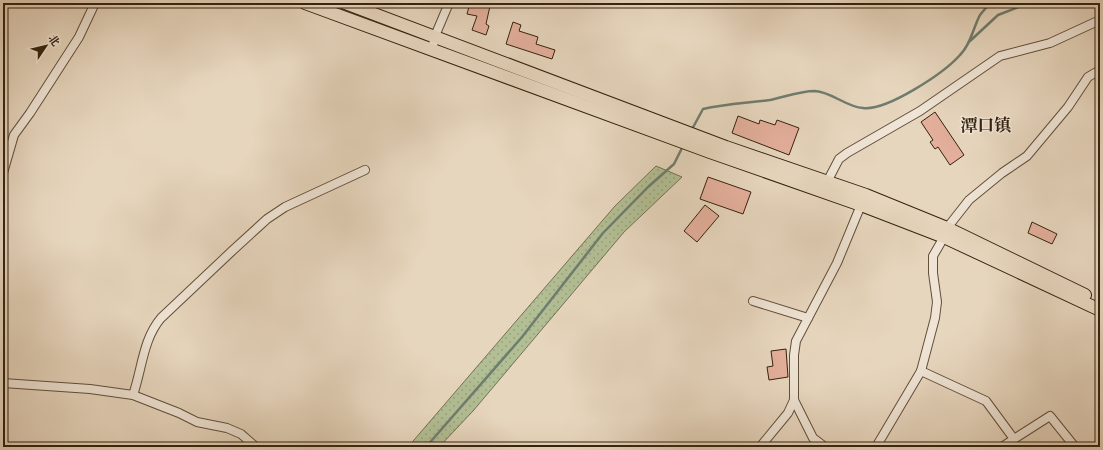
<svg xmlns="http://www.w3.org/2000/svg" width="1103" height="450" font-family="'EB Garamond','Noto Serif SC',serif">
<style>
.grass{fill:url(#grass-dots);stroke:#737051}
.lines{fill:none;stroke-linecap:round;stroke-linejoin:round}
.stream{stroke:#6f7d6f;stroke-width:2.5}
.building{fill:#e4af9c;stroke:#34220e}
.minor-casing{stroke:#614f3a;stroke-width:10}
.highway-casing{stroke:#34220e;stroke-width:14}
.minor{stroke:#efe4d5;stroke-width:8}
.highway{stroke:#e7d6be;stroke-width:12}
.labels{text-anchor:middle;stroke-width:3;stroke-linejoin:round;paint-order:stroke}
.district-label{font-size:17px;font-weight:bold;fill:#34220e;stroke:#efe4d5}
</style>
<defs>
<pattern id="grass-dots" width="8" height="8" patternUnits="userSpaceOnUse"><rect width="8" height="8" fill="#b2be94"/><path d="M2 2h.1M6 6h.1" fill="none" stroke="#9aa37e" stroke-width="1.8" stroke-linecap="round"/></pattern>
</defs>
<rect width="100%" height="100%" fill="#e7d6be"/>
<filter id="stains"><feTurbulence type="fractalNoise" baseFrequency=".005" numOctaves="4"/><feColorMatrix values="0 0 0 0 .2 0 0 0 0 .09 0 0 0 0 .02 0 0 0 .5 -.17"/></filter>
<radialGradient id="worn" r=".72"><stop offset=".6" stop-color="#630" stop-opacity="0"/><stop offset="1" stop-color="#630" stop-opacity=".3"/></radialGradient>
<!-- grass -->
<path class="grass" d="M 656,166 L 682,177 L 624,232 L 473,411 L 439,447 L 408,447 L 615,206 Z"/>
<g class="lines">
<!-- stream -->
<g class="stream">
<path d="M 970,41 L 998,15 L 1029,3"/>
<path d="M 691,131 L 703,109 C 725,104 748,103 770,100 C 784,97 800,91 815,91 C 832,92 846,107 863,108 C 887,111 944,73 960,55 C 971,44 973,28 980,15 C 983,11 987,7 990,3"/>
<path d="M 426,447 L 522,337 L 603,233 L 648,187 L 674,164 L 683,146"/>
</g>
</g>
<!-- building -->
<g class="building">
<path d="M 470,3 L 490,6 L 486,24 L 489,26 L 486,35 L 472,30 L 477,16 L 467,14 Z"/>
<path d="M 513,22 L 521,25 L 519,31 L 538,37 L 536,44 L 555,50 L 552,59 L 506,44 Z"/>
<path d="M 935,112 L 964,155 L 950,165 L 938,147 L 935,149 L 930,142 L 933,140 L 921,122 Z"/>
<path d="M 738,116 L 759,124 L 760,120 L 775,125 L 777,120 L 799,128 L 789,155 L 732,133 Z"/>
<path d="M 708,177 L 751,192 L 743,214 L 700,199 Z"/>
<path d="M 705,205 L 719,216 L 697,242 L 684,231 Z"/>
<path d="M 1032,222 L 1057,234 L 1052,244 L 1028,233 Z"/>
<path d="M 786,349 L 788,377 L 769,380 L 767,367 L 773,366 L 771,351 Z"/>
</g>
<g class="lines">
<!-- minor casing -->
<g class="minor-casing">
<g id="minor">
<path d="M 432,50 L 435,36 L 449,3"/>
<path d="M 3,173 L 14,135 L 30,113 L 79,37 L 95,3"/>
<path d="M 827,182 L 839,159 L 847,153 L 920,111 L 1000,56 L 1050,43 L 1100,20"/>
<path d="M 947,228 L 969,200 L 1002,173 L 1027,156 L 1068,107 L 1088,77 L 1100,70"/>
<path d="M 753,301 L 808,318"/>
<path d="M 921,371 L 986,401 L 1014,439 L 1002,447"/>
<path d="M 3,383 L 90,389 L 133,395 L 179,413 L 197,422 L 227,428 L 241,434 L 256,447"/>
<path d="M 133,395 C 142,369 143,339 161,318 L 232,251 L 267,219 L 285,207 L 365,170"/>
<path d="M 1014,439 L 1050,416 L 1075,447"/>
<path d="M 760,447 L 788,413 L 794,400"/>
<path d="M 825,447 L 813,438 L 794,400 L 794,355 L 796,341 L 837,263 L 861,205"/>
<path d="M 876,447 L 921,371 L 935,318 L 937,302 L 933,273 L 933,256 L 944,237"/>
</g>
</g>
<!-- highway casing -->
<g class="highway-casing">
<g id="highway">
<path d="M 305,3 L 710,152 L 861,205 L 944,237 L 1100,310"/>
<path d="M 345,3 L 726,147 L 866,195 L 947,228 L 1085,295"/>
</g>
</g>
<!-- minor -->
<use href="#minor" class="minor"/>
<!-- highway -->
<use href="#highway" class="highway"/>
</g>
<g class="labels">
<!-- district labels -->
<g class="district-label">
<text x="986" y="131">潭口镇</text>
</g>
</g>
<!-- margin -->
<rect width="1103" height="450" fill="none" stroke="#e7d6be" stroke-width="16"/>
<rect x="4" y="4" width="1095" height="442" fill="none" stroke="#34220e" stroke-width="2"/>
<rect x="8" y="8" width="1087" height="434" fill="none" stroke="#34220e"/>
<!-- north arrow -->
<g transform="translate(46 46) rotate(55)" stroke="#efe4d5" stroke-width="3" paint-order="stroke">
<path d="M0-3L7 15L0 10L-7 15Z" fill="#34220e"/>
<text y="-6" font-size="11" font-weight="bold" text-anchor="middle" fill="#34220e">北</text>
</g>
<rect width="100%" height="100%" filter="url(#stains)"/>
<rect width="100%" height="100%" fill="url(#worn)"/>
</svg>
